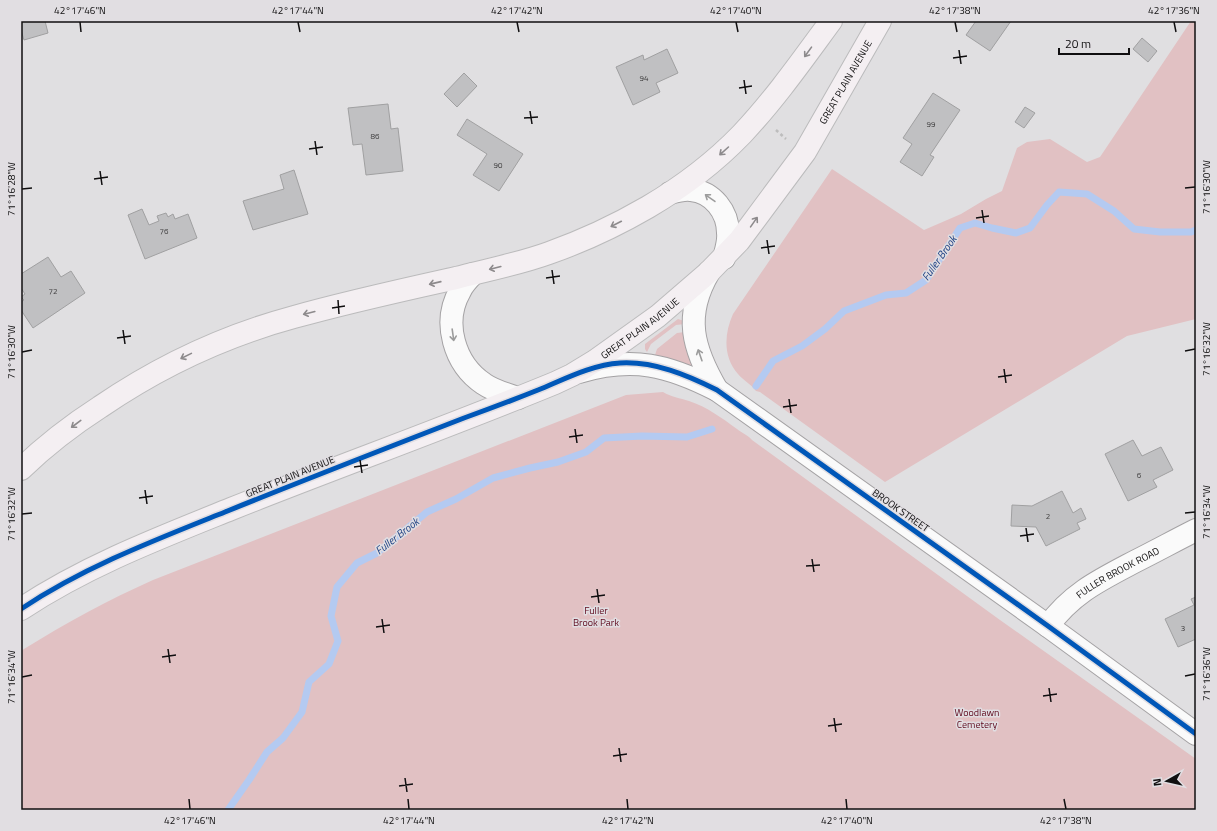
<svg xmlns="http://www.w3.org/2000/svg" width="1217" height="831" font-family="'Titillium Web',sans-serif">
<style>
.green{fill:#e1c1c3}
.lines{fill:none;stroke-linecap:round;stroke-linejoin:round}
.stream{stroke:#b4caf1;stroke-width:7}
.building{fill:#c0c0c2;stroke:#a0a0a1}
.minor-casing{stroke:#a4a2a4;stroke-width:24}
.tertiary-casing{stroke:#a4a2a4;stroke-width:24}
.secondary-casing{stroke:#a4a2a4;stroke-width:24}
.primary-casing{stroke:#bbbbbc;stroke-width:24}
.path{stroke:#bdbdbd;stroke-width:2.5;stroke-dasharray:3 3;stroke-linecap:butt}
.minor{stroke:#fafafa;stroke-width:22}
.tertiary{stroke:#fafafa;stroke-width:22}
.secondary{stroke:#fafafa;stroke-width:22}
.primary{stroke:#f4eff2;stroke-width:22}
.cycleway-casing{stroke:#e1dee2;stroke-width:8}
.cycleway{stroke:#0057b8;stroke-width:5}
.oneway{stroke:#8d8a8c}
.oneway2{stroke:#9c9c9c}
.ticks{fill:none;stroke:#100f10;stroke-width:1.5}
.labels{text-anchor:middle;stroke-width:3;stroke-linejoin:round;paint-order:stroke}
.number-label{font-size:8px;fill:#3c3b3c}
.street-label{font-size:10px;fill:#100f10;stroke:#e1dee2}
.park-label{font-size:10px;fill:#5e091d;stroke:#e1dee2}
.water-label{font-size:11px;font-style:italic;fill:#224485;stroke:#e1dee2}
.neatline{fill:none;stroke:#100f10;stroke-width:1.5}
.ticks-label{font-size:10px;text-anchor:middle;fill:#100f10}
</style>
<rect width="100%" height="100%" fill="#e0dfe1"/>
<!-- green -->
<g class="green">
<path d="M 1191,21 L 1196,21 L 1196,319 L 1127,336 L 885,482 L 760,392 L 756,391 C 751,384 743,380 738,374 C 723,357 724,334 733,314 L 832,169 L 924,230 L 961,214 L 986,199 L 1002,191 L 1017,148 L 1027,142 L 1050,139 L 1087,162 L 1100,157 Z"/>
<path d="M 678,319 L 684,321 L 685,324 L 676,325 L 651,344 L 647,352 L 645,349 L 645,344 Z"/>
<path d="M 685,332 L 697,369 L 655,355 L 657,349 L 677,333 Z"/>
<path d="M 663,392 C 671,397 680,398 689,401 C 707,407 722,418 737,429 C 742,433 748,435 752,440 L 1000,620 L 1196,759 L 1196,810 L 21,810 L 21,651 L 24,649 C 66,623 108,600 153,580 L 626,395 Z"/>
</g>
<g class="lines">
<!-- stream -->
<g class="stream">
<path d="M 756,386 L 773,361 L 802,346 L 825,329 L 844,311 L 886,295 L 906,293 L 926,280 L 960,228 L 975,223 L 992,228 L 1016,233 L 1030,228 L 1047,205 L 1059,192 L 1087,194 L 1114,211 L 1134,229 L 1160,232 L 1191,232 L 1196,230"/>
<path d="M 228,810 L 249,780 L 267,752 L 283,738 L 302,712 L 309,682 L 329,664 L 338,641 L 331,616 L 337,587 L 357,563 L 377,553 L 427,512 L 456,499 L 493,478 L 530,468 L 558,462 L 586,452 L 604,438 L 642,436 L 687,437 L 712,429"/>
</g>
</g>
<!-- building -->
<g class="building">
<path d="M 21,21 L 45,21 L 48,33 L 24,40 L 21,30 Z"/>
<path d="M 976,21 L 1011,21 L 990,51 L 966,35 Z"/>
<path d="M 1142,38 L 1157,51 L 1148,62 L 1133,49 Z"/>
<path d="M 667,49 L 678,73 L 656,83 L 660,92 L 633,105 L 616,67 L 643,55 L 644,60 Z"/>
<path d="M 464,73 L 477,86 L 457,107 L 444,94 Z"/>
<path d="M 933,93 L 960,110 L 930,155 L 934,157 L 922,176 L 900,162 L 912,144 L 903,138 Z"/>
<path d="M 388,104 L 391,129 L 398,128 L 403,171 L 366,175 L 362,144 L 353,145 L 348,108 Z"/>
<path d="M 1025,107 L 1035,113 L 1024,128 L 1015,122 Z"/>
<path d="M 467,119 L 523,154 L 499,191 L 473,175 L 487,154 L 457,135 Z"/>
<path d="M 294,170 L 308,214 L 253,230 L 243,201 L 284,189 L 280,175 Z"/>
<path d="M 142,209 L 149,225 L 159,221 L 157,216 L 166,213 L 168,217 L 173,214 L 175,219 L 188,214 L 197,238 L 145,259 L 128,215 Z"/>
<path d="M 48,257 L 61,277 L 71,271 L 85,293 L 33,328 L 21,310 L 21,302 L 24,300 L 21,297 L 25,294 L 21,288 L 21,274 Z"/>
<path d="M 1133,440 L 1142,456 L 1161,447 L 1173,470 L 1153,480 L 1157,487 L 1128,501 L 1105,454 Z"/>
<path d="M 1062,491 L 1073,513 L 1081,508 L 1086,519 L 1077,523 L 1080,529 L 1046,546 L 1036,527 L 1011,526 L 1012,505 L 1032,506 Z"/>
<path d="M 1196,597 L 1196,639 L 1178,647 L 1165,619 L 1194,605 L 1191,599 Z"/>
</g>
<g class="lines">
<!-- minor casing -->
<g class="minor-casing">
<g id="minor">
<path id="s1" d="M 1048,626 C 1072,593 1100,580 1136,561 C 1156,551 1176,540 1196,530"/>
</g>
</g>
<!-- tertiary casing -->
<g class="tertiary-casing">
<g id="tertiary">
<path d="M 709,272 C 683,316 693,349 717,390"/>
<path d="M 579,372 C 633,356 668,365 717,390 L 1048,626 L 1196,734"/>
</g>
</g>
<!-- secondary casing -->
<g class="secondary-casing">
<g id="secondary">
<path d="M 670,193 C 677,191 684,189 691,190 C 713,192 728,212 728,233 C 729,241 726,250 724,258"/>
<path d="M 473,274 C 468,279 463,284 460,291 C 442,322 454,364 484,384 C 494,391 506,394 518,398"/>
</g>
</g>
<!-- primary casing -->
<g class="primary-casing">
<g id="primary">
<path d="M 21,469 C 45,446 72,425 100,407 C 160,366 224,336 294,317 C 347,302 402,290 456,278 C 487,270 519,264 549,253 C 583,241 617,225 648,207 C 682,187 715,162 742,134 C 775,99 803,59 831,21"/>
<path id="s2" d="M 21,609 C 86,566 159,538 231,509 C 339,466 448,427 555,383 L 572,375 L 595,361 L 658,316 L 709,272 L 739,241 L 805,152 L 880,21"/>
</g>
</g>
<!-- path -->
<path class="path" d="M 776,130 L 786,139"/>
<!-- minor -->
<use href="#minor" class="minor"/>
<!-- tertiary -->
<use href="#tertiary" class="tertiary"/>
<!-- secondary -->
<use href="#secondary" class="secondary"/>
<!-- primary -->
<use href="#primary" class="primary"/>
<!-- cycleway casing -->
<g class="cycleway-casing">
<path id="cycleway" d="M 21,609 C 84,567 155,540 225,512 C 304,480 384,449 464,418 C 489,409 513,400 538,390 C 565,379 591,365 620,363 C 654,361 687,375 717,390 L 1048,626 L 1196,734"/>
</g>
<!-- cycleway -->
<use href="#cycleway" class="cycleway"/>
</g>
<!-- one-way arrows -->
<defs><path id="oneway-shaft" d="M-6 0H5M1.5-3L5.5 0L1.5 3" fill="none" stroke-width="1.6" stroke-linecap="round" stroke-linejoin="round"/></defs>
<g class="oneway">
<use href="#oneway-shaft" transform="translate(808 52) rotate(126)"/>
<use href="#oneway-shaft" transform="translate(724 151) rotate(138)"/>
<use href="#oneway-shaft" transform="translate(754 222) rotate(-55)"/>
<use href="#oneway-shaft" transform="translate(616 224) rotate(153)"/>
<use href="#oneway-shaft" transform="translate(495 268) rotate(166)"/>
<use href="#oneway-shaft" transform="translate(435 283) rotate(167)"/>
<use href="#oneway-shaft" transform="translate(309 313) rotate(166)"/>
<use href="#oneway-shaft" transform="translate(186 356) rotate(154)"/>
<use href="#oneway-shaft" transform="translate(76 424) rotate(143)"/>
</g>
<g class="oneway2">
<use href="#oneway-shaft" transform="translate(710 198) rotate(-145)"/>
<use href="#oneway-shaft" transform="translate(453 335) rotate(82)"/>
<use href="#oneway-shaft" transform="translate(700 355) rotate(-109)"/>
</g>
<!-- ticks -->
<path class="ticks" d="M 80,22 L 81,32M 298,22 L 300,32M 517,22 L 519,32M 736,22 L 738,32M 955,22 L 957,32M 1174,22 L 1176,32M 959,50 L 961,64M 953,58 L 967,56M 744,80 L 746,94M 739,88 L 752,86M 530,111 L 532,124M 524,118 L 538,117M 315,141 L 317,155M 309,149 L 323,147M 100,171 L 102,185M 94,179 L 108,177M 1185,188 L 1195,187M 22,189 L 32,188M 982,210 L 984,223M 976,218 L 989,216M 767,240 L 769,254M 761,248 L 775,246M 552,270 L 554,284M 546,278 L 560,276M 338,300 L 339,314M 332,308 L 345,306M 123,330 L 125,344M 117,338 L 131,336M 1185,351 L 1195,349M 22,352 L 32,350M 1004,369 L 1006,383M 998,377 L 1012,375M 789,399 L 791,413M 783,407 L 797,405M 575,429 L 577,443M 569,437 L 583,435M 360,460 L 362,473M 354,467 L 368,465M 145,490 L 147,504M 139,498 L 153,496M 1185,513 L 1195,512M 22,514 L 32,513M 1026,528 L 1028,542M 1020,536 L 1034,534M 812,559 L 814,572M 806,566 L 820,565M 597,589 L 599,603M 591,597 L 605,595M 382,619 L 384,633M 376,627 L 390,625M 168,649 L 170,663M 162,657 L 176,655M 1185,676 L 1195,674M 22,677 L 32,675M 1049,688 L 1051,702M 1043,696 L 1057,694M 834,718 L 836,732M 828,726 L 842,724M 619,748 L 621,762M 613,756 L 627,754M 405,778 L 407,792M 399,786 L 413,784M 189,799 L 190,809M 408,799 L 409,809M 627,799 L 628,809M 846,799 L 847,809M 1064,799 L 1066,809"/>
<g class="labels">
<!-- number labels -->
<g class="number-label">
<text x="644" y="81">94</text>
<text x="931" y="127">99</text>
<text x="375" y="139">86</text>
<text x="498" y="168">90</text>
<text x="164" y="234">76</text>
<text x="53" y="294">72</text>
<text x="1139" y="478">6</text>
<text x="1048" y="519">2</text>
<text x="1183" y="631">3</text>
</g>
<!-- street labels -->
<g class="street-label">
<text dy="4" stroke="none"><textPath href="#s2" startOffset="1006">GREAT PLAIN AVENUE</textPath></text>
<text dy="4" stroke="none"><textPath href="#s2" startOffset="682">GREAT PLAIN AVENUE</textPath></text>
<text transform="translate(290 476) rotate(-22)" y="4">GREAT PLAIN AVENUE</text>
<text transform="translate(901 510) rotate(35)" y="4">BROOK STREET</text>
<text dy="4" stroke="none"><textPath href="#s1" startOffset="89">FULLER BROOK ROAD</textPath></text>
</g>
<!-- park labels -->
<g class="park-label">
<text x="596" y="614">Fuller<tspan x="596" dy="12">Brook Park</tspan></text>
<text x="977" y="716">Woodlawn<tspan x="977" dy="12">Cemetery</tspan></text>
</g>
<!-- water labels -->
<g class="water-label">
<text transform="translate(939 258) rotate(-55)" y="4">Fuller Brook</text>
<text transform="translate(397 536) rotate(-38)" y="4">Fuller Brook</text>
</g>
</g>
<!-- border -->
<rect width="1217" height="831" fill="none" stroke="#e1dee2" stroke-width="44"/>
<!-- north arrow -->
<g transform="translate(1167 781) rotate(262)" stroke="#e1dee2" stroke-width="3" paint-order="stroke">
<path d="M0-3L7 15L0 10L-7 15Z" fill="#100f10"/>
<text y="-6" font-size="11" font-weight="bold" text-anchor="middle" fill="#100f10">N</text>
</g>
<!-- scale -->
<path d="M1059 48v6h70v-6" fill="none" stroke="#100f10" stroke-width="2"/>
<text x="1065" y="48" font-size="12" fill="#100f10" stroke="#e1dee2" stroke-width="3" paint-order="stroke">20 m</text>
<rect x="22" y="22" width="1173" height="787" class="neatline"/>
<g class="ticks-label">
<text x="80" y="14">42°17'46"N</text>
<text x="298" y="14">42°17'44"N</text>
<text x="517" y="14">42°17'42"N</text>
<text x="736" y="14">42°17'40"N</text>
<text x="955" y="14">42°17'38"N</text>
<text x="1174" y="14">42°17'36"N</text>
<text transform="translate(1206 187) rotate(-90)" y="4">71°16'30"W</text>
<text transform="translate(11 189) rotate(-90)" y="4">71°16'28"W</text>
<text transform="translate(1206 349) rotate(-90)" y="4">71°16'32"W</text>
<text transform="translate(11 352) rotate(-90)" y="4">71°16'30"W</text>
<text transform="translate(1206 512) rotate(-90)" y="4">71°16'34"W</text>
<text transform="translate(11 514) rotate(-90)" y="4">71°16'32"W</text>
<text transform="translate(1206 674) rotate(-90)" y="4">71°16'36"W</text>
<text transform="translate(11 677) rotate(-90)" y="4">71°16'34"W</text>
<text x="190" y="824">42°17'46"N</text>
<text x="409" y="824">42°17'44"N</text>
<text x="628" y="824">42°17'42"N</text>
<text x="847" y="824">42°17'40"N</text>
<text x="1066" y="824">42°17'38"N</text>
</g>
</svg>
